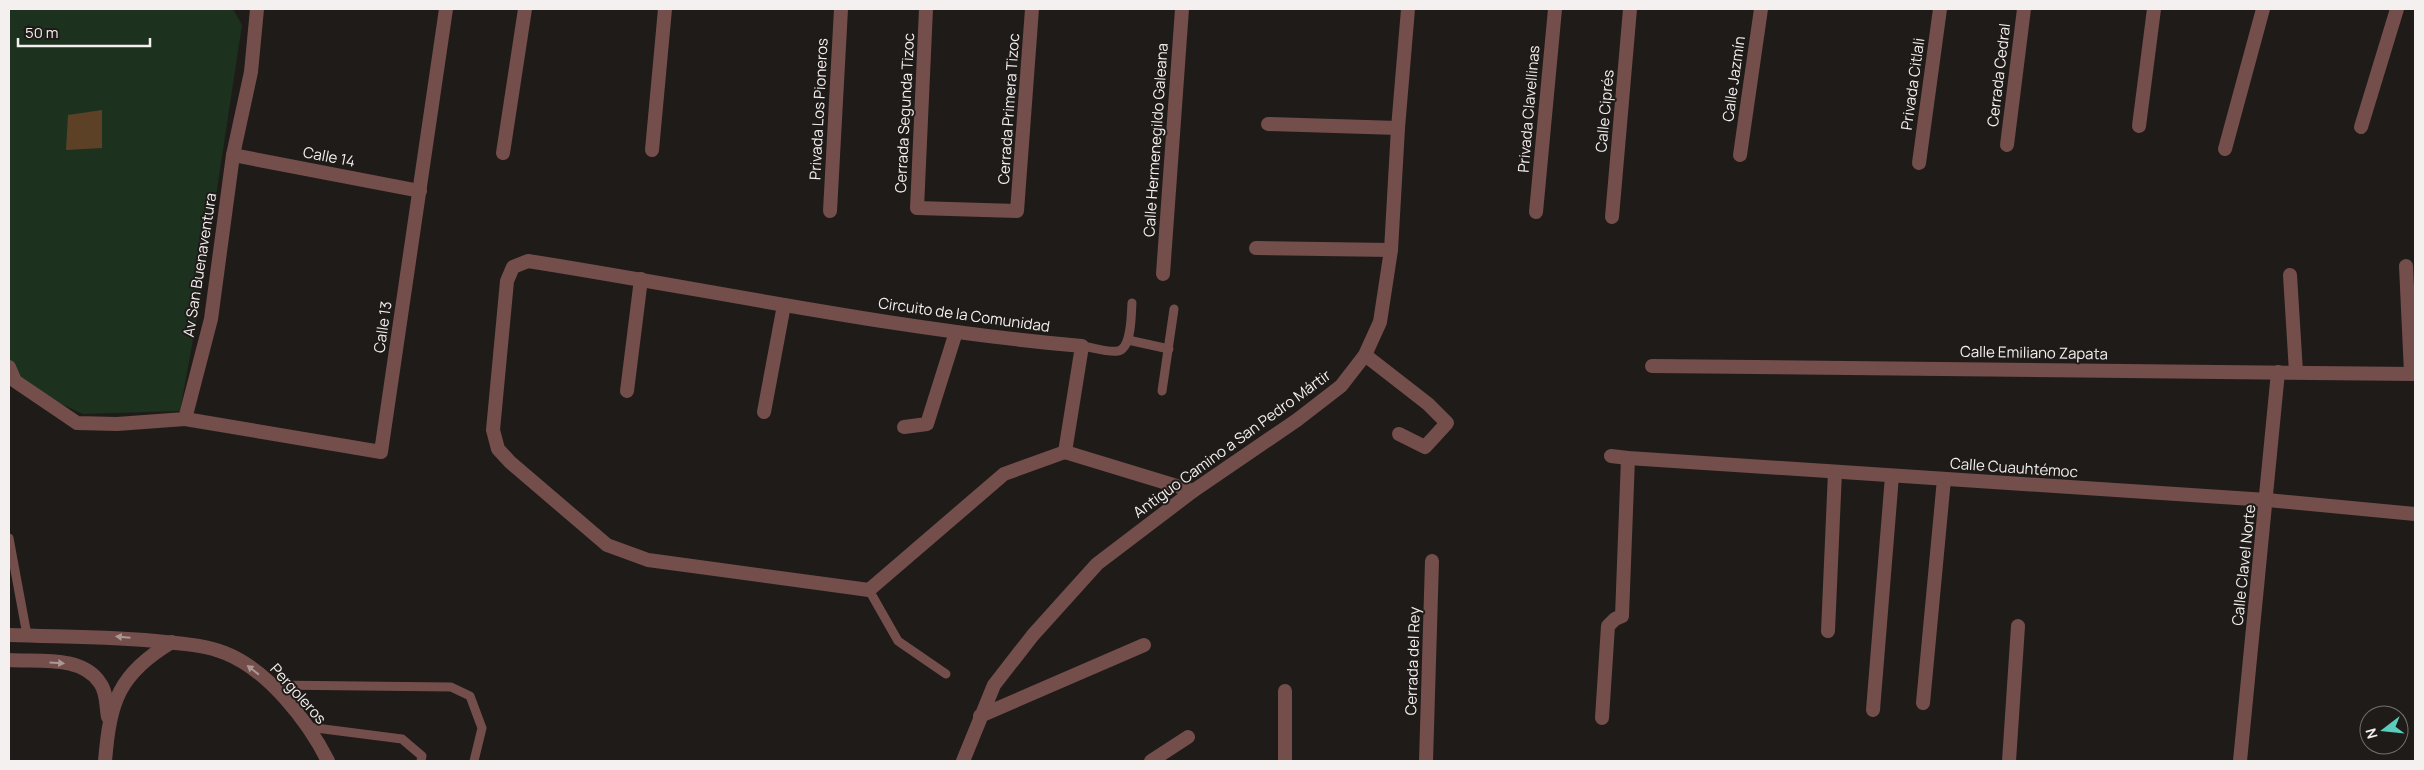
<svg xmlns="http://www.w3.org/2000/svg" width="2424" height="770" font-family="Manrope,sans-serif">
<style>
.green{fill:#1c311e}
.building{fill:#5c4127}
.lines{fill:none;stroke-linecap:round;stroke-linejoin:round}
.service{stroke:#734e4a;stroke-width:9}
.minor{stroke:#734e4a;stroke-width:14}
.oneway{fill:#ad9794}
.labels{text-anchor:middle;stroke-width:4;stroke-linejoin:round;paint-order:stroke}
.street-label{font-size:15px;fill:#f3f0ef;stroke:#1f1b19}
</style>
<rect width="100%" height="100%" fill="#1f1b19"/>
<!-- green -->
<path class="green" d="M 9,9 L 233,9 L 242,25 L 200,301 L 180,411 L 83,414 L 22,386 L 9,360 Z"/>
<!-- building -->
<path class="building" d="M 102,110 L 102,148 L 66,150 L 68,115 Z"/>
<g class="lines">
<!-- service -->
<g class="service">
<path d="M 1128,340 L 1169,349"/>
<path d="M 1082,346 C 1092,347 1108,353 1118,351 C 1132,348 1131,315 1132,303"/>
<path d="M 1162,391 L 1174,309"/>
<path d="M 9,538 L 27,635"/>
<path d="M 869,590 L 898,641 L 946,674"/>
<path d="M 271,685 L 451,687 L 470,696 L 482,728 L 474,761"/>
<path d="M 308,727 L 402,739 L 422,756 L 421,761"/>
</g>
<!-- minor -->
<g class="minor">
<path d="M 926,9 L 917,208 L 1017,211 L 1032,9"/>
<path d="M 1268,124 L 1398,128"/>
<path d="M 2139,126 L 2154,9"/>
<path d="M 2361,127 L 2397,9"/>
<path d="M 2007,145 L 2024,9"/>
<path d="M 2225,149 L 2263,9"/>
<path d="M 652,150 L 665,9"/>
<path d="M 503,153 L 525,9"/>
<path d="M 233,155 L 420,191"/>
<path d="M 1740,155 L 1761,9"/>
<path d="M 1919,163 L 1940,9"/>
<path d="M 830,211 L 841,9"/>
<path d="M 1536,212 L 1555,9"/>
<path d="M 1612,217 L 1630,9"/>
<path d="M 1256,248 L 1391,250"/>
<path d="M 528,261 C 712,290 896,330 1082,346 L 1065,452 L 1004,474 L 869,590 L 648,560 L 607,545 L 510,462 L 498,449 L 493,430 L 507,281 L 513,267 Z"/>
<path d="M 2406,266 L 2411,373"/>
<path d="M 1163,274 L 1182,9"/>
<path d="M 2290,275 L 2296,372"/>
<path d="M 1365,355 L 1428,404 L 1447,423 L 1425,447 L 1399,434"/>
<path d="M 1652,366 L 2415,374"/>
<path d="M 9,367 L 15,381 L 77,423 L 117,424 L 185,419 L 211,319 L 233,155 L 251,72 L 257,9"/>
<path d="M 627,391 L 641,279"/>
<path d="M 764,412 L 784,305"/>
<path d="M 185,419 L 381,452 L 446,9"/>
<path d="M 904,427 L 927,424 L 956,332"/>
<path d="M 1065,452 L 1193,491"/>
<path d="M 1611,456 L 1628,458 L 2267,500 L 2415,514"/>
<path d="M 1828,631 L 1835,472"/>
<path d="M 9,635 C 61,637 113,636 165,642 C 185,644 205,645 225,653 C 268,670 308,721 328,761"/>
<path d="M 9,660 C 38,662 82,655 100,683 C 107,692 106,707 108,717"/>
<path d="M 1285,691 L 1285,761"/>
<path d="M 1923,703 L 1944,479"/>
<path d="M 1873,710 L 1892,476"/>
<path d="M 980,716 L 1144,645"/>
<path d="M 1602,718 L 1608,626 L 1615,619 L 1622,616 L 1628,458"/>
<path d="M 105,761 C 110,702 118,674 172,642"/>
<path d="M 963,761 L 994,685 L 1033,635 L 1097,564 L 1193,491 L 1297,420 L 1341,386 L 1365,355 L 1380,322 L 1391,250 L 1398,128 L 1408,9"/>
<path d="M 1151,761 L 1188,737"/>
<path d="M 1426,761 L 1432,561"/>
<path d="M 2009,761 L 2018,626"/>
<path d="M 2240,761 L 2278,372"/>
</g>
</g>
<!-- one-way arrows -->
<defs><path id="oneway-solid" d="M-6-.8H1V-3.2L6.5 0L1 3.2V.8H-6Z" transform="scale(1.25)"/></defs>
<g class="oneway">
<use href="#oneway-solid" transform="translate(123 637) rotate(-175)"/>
<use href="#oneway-solid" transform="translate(57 663) rotate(3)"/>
<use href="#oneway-solid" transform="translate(253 670) rotate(-142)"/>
</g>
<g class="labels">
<!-- street labels -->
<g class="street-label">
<text transform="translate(1999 75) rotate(-83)" y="5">Cerrada Cedral</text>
<text transform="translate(1734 79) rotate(-82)" y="5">Calle Jazmín</text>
<text transform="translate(1913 84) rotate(-82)" y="5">Privada Citlali</text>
<text transform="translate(819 109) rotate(-87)" y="5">Privada Los Pioneros</text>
<text transform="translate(1009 109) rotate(-86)" y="5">Cerrada Primera Tizoc</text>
<text transform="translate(1529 109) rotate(-85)" y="5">Privada Clavellinas</text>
<text transform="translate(1605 111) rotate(-85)" y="5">Calle Ciprés</text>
<text transform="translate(905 113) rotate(-87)" y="5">Cerrada Segunda Tizoc</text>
<text transform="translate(1156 140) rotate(-86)" y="5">Calle Hermenegildo Galeana</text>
<text transform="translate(329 157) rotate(11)" y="5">Calle 14</text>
<text transform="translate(200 265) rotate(-81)" y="5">Av San Buenaventura</text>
<text transform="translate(964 315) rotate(8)" y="5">Circuito de la Comunidad</text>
<text transform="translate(383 327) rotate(-82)" y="5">Calle 13</text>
<text transform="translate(2034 353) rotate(1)" y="5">Calle Emiliano Zapata</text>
<text transform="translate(1232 444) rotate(-36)" y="5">Antiguo Camino a San Pedro Mártir</text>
<text transform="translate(2014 468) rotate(4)" y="5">Calle Cuauhtémoc</text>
<text transform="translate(2244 565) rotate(-84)" y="5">Calle Clavel Norte</text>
<text transform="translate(1413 661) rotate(-88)" y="5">Cerrada del Rey</text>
<text transform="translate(298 694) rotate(48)" y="5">Pergoleros</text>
</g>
</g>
<!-- border -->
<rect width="2424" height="770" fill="none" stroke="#f3f0ef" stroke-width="20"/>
<!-- north arrow -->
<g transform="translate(2384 730) rotate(254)"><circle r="24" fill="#1f1b19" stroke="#74706f"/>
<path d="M0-4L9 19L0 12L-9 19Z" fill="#5acebd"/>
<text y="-8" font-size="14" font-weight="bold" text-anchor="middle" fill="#f3f0ef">N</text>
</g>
<!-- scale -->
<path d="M18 38v8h132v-8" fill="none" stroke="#f3f0ef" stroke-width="2.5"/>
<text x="25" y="38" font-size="15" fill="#f3f0ef" stroke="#1f1b19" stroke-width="4" paint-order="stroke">50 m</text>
</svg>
